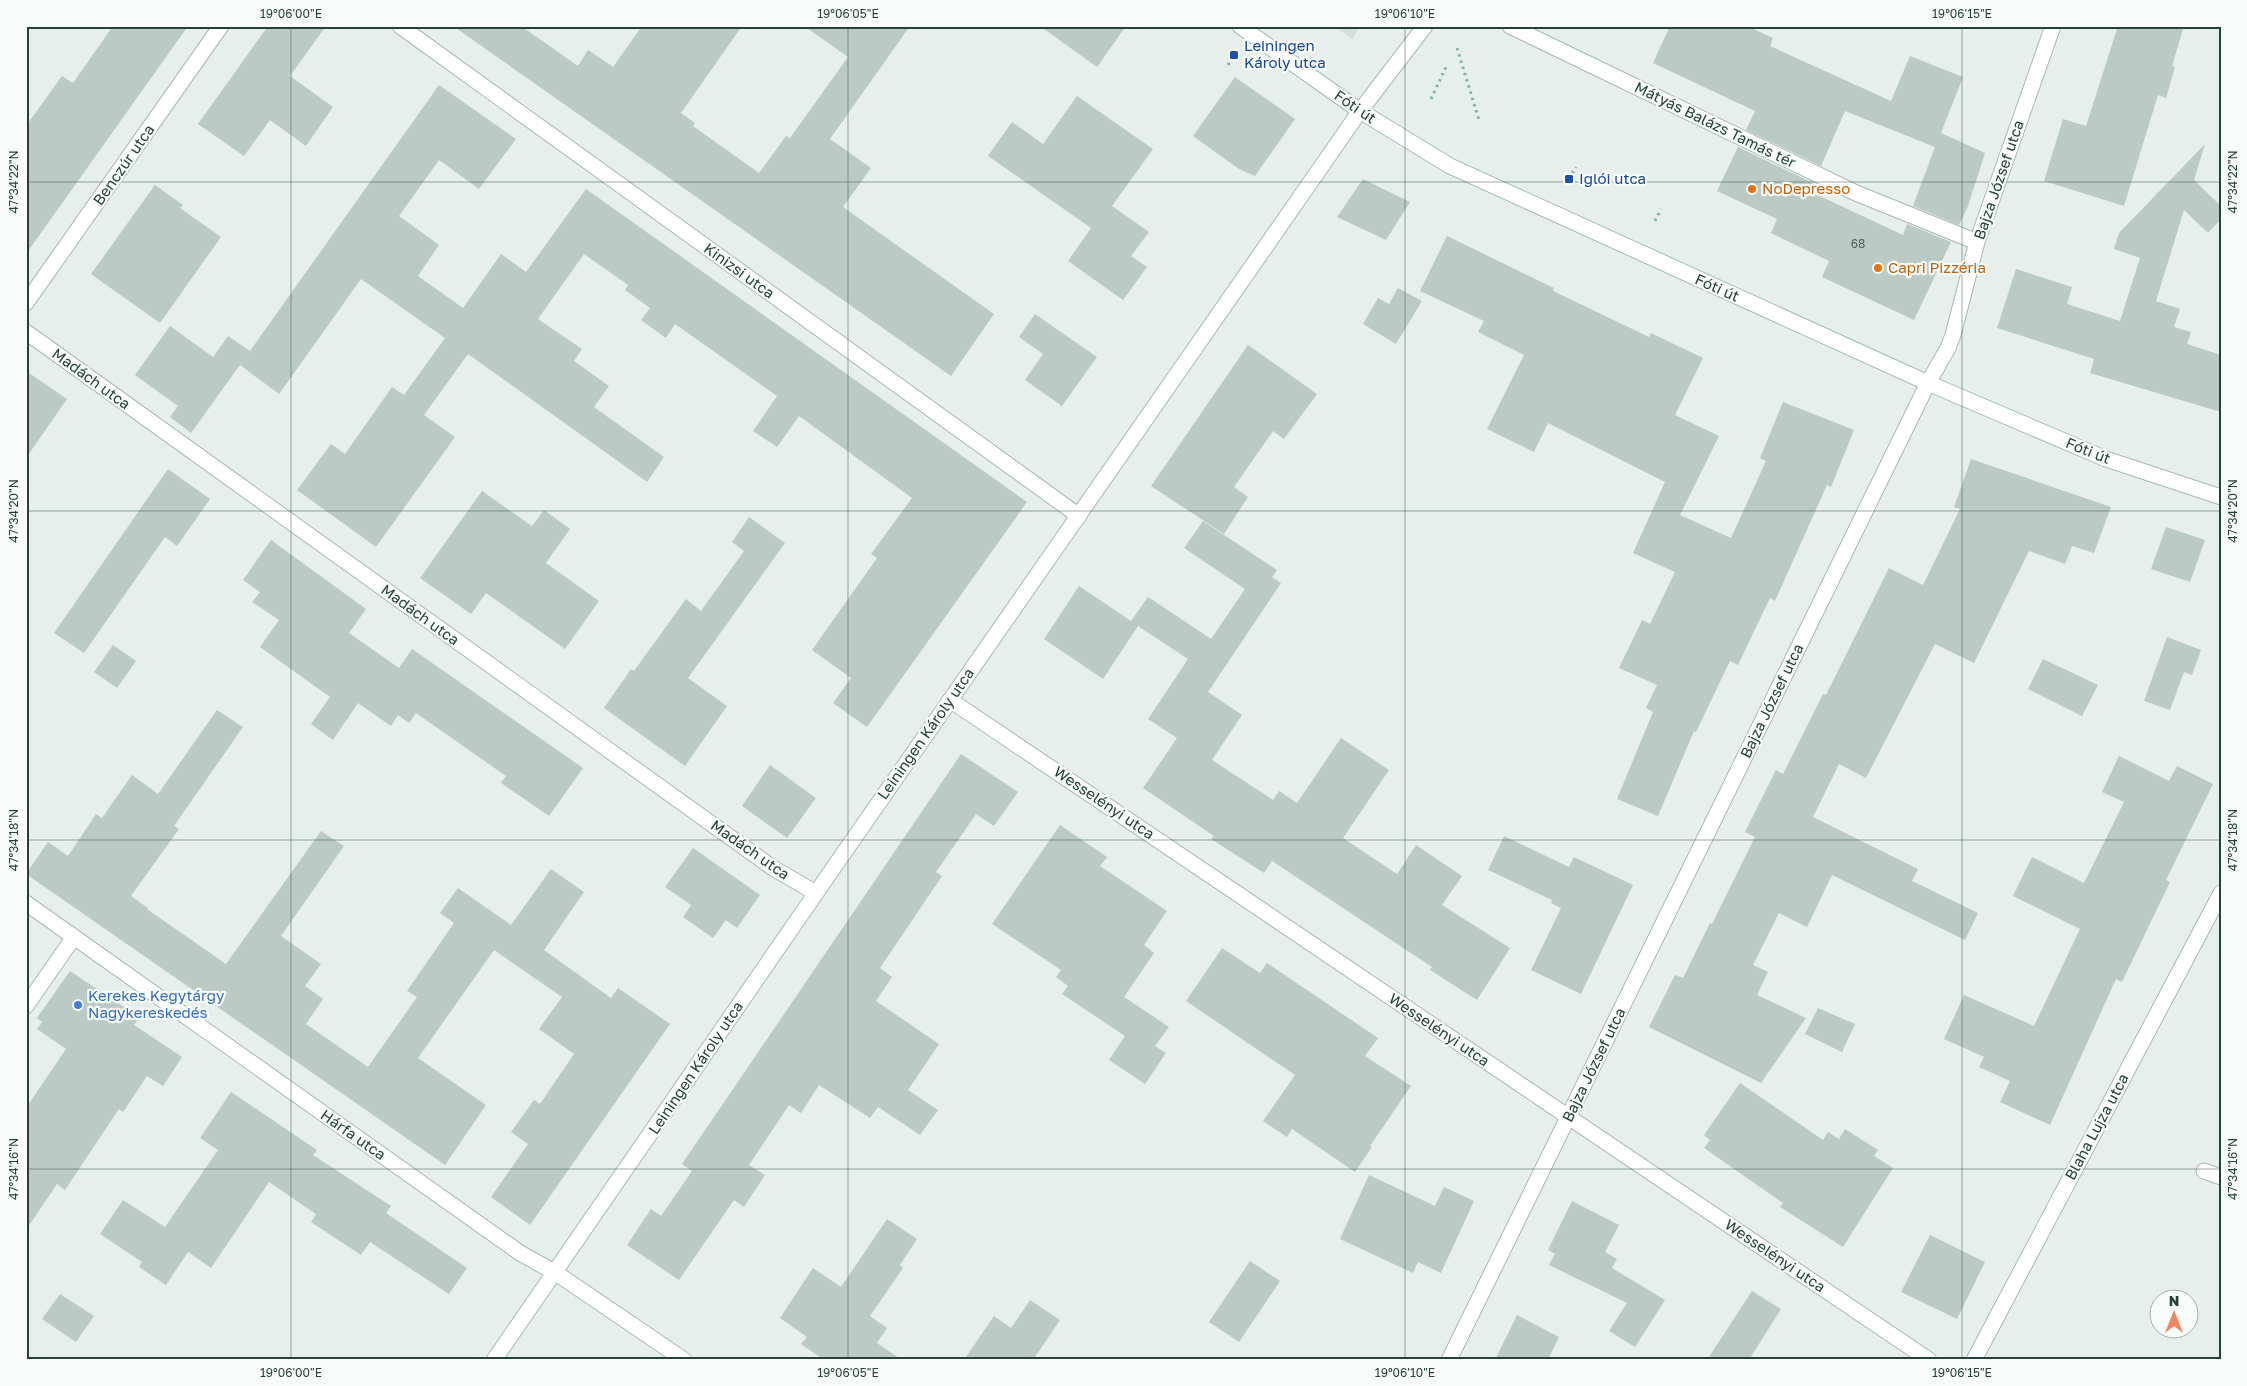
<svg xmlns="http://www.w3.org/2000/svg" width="2247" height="1386" font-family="'Golos Text',sans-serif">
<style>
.built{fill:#d4dfda}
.building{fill:#bbcac4}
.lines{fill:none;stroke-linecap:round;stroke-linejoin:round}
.lane-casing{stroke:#a8b8b2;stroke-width:17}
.street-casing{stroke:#a8b8b2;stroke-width:17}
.secondary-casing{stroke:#a4bbb3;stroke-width:17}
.path{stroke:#86b3a5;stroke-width:3;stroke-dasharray:2.5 4;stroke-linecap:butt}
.lane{stroke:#fff;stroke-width:15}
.street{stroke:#fff;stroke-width:15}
.secondary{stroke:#fff;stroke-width:15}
.ticks{fill:none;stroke:#24423a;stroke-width:1;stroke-opacity:0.45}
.transit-dot{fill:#1a4fb4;stroke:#f7fbf9;stroke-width:2}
.food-dot{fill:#e8710a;stroke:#f7fbf9;stroke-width:2}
.shop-dot{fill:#3f7fe0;stroke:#f7fbf9;stroke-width:2}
.labels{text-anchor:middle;stroke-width:4.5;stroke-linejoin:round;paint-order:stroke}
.number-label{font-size:12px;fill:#4a645c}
.transit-label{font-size:15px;fill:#164399;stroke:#f7fbf9;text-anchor:start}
.street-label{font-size:15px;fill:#24423a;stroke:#f7fbf9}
.food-label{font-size:15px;fill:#c56008;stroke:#f7fbf9;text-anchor:start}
.shop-label{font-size:15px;fill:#366cbe;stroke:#f7fbf9;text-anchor:start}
.neatline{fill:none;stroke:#24423a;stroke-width:2}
.ticks-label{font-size:12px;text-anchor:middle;fill:#24423a}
</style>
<rect width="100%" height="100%" fill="#e6efeb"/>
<!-- built -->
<path class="built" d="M 1334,26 L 1360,26 L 1352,39 Z"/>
<!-- building -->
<g class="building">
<path d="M 113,26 L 188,26 L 26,254 L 26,126 L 62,76 L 73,83 Z"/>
<path d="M 268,26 L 326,26 L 290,76 L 333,107 L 306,146 L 270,120 L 244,156 L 198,124 Z"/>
<path d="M 453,26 L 521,26 L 578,66 L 588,50 L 613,67 L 642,26 L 742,26 L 681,113 L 695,123 L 693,126 L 759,173 L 786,136 L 790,138 L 848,57 L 804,26 L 910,26 L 830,139 L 871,168 L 843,207 L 994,314 L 951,376 Z"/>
<path d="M 1040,26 L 1126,26 L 1097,67 Z"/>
<path d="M 1670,26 L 1747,26 L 1773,38 L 1770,46 L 1891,101 L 1910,56 L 1963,77 L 1941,133 L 1985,153 L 1968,206 L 1959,225 L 1913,206 L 1935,147 L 1845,111 L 1821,166 L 1746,130 L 1755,111 L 1653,63 Z"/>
<path d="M 2118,26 L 2184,26 L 2172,66 L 2175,67 L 2166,98 L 2158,95 L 2124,206 L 2044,181 L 2063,119 L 2086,126 Z"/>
<path d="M 1235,77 L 1295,119 L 1255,176 L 1239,169 L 1193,136 Z"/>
<path d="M 439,85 L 516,139 L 479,189 L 439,160 L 399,216 L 439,245 L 418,276 L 463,308 L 501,254 L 526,272 L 586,189 L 1027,502 L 867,727 L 833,703 L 851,678 L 812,650 L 877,558 L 871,554 L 912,498 L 799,416 L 777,447 L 753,431 L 777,396 L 675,324 L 666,338 L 641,320 L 650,308 L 625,290 L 628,285 L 584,254 L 538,319 L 582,349 L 574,361 L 609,386 L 594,407 L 664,457 L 647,482 L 468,354 L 424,415 L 455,437 L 376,547 L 297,490 L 331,444 L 345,454 L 392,387 L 404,395 L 445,338 L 361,279 L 279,394 L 240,365 Z"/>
<path d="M 1077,96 L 1153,149 L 1112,206 L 1149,232 L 1131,256 L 1147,267 L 1123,300 L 1068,261 L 1091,228 L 988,156 L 1012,122 L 1043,144 Z"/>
<path d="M 2205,144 L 2194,180 L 2221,206 L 2221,219 L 2208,233 L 2184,210 L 2156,301 L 2180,309 L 2174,327 L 2191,332 L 2187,344 L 2221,355 L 2221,412 L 2090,373 L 2094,359 L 1997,328 L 2016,269 L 2072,287 L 2067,304 L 2120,321 L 2140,258 L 2114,249 L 2119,233 Z"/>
<path d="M 1738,147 L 1813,183 L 1809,191 L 1903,235 L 1907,224 L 1951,242 L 1914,320 L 1822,277 L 1829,261 L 1771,233 L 1777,219 L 1717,191 Z"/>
<path d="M 1363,179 L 1410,202 L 1386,240 L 1337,217 Z"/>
<path d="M 155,185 L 183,205 L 180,208 L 221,237 L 160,323 L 91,274 Z"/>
<path d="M 1447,236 L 1554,288 L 1553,291 L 1649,337 L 1651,333 L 1703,358 L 1675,415 L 1719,436 L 1680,515 L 1731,538 L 1766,461 L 1760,458 L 1783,402 L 1854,430 L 1831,487 L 1827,485 L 1775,601 L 1770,598 L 1738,665 L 1730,661 L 1696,732 L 1694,731 L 1658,816 L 1617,799 L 1653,712 L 1646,708 L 1657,685 L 1619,668 L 1642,620 L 1650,624 L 1675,572 L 1633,553 L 1665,482 L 1548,423 L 1534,452 L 1487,429 L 1524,355 L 1478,332 L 1484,321 L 1420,291 Z"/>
<path d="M 1398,288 L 1422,301 L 1396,344 L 1363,324 L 1378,298 L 1389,304 Z"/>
<path d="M 1035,314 L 1097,357 L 1062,406 L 1025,380 L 1043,354 L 1019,337 Z"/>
<path d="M 170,326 L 213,357 L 228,336 L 250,351 L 191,433 L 170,417 L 178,406 L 135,375 Z"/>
<path d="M 1248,345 L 1317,394 L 1284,439 L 1273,431 L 1234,487 L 1248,497 L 1224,534 L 1151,486 Z"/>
<path d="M 26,371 L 67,399 L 26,458 Z"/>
<path d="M 1971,459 L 2111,507 L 2094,553 L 2072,546 L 2065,564 L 2029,551 L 1974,663 L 1935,644 L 1866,778 L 1839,764 L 1813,817 L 1918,869 L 1912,881 L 1978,913 L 1965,940 L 1832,875 L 1807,927 L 1779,913 L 1753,965 L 1768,972 L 1757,995 L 1806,1018 L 1761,1083 L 1649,1027 L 1675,975 L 1683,978 L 1710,923 L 1712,924 L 1755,837 L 1745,832 L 1776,770 L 1783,774 L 1823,694 L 1826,695 L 1889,568 L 1923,585 L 1960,509 L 1954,507 Z"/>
<path d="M 168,469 L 210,499 L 177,546 L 165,537 L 84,653 L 54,633 Z"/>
<path d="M 482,491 L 532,526 L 544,510 L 570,529 L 546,563 L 599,601 L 565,649 L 486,593 L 471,614 L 420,578 Z"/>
<path d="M 749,517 L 785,543 L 688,678 L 727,706 L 685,766 L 604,708 L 631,669 L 634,671 L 686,599 L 701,611 L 744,551 L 732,542 Z"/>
<path d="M 1203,521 L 1277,570 L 1272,577 L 1281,583 L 1208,692 L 1242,715 L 1212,760 L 1273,800 L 1279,791 L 1297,803 L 1341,738 L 1389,770 L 1343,838 L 1397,874 L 1416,845 L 1462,876 L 1442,905 L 1510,948 L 1477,1000 L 1430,970 L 1432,967 L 1272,861 L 1264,873 L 1211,839 L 1214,836 L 1143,788 L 1177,738 L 1148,719 L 1188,659 L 1138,626 L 1103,679 L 1044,639 L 1079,586 L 1131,621 L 1148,597 L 1211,639 L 1245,589 L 1184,548 Z"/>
<path d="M 2166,527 L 2205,540 L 2190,582 L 2151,569 Z"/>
<path d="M 271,540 L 366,609 L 349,633 L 399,668 L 412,649 L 583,768 L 549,816 L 501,783 L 506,776 L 416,713 L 409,723 L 398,715 L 391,726 L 358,703 L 333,740 L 311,724 L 330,697 L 260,647 L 279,620 L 252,602 L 260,592 L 243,580 Z"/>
<path d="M 2167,637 L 2201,650 L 2192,675 L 2184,672 L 2170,710 L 2144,701 Z"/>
<path d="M 113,645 L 136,661 L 117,688 L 94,672 Z"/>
<path d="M 2043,659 L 2098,685 L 2082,716 L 2028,689 Z"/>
<path d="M 217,710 L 243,727 L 174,826 L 179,829 L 131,896 L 148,908 L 147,909 L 226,964 L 321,831 L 344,846 L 281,936 L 321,964 L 305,986 L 323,999 L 306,1024 L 368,1067 L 417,997 L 407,991 L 454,923 L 440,913 L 458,888 L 511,925 L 551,869 L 584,892 L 544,950 L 611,998 L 618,988 L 670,1024 L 530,1225 L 491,1197 L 528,1144 L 511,1132 L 534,1100 L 540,1104 L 574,1054 L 539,1029 L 562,997 L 494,950 L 418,1058 L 486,1105 L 445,1165 L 26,874 L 48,842 L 68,856 L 96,814 L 102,818 L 132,775 L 158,794 Z"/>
<path d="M 961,754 L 1018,792 L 994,826 L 976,814 L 936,872 L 942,876 L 880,968 L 892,977 L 876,1001 L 939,1044 L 908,1090 L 938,1110 L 920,1135 L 878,1107 L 870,1118 L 819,1085 L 801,1113 L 789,1105 L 749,1165 L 765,1175 L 744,1207 L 734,1200 L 679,1280 L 627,1245 L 651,1209 L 661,1216 L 692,1171 L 682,1164 Z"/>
<path d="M 2119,756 L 2169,781 L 2177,766 L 2213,784 L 2166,880 L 2170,882 L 2122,982 L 2116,979 L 2050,1125 L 2000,1102 L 2010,1081 L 1979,1067 L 1984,1057 L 1944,1039 L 1964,995 L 2034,1026 L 2080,929 L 2013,896 L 2032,857 L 2084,883 L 2124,802 L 2102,792 Z"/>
<path d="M 770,765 L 816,798 L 787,838 L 742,806 Z"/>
<path d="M 1060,825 L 1107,857 L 1100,866 L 1167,911 L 1144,945 L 1154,953 L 1124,997 L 1169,1027 L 1155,1046 L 1166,1053 L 1145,1084 L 1109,1060 L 1125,1036 L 1062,994 L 1068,986 L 1056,977 L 1061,970 L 992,924 Z"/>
<path d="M 1504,836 L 1569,867 L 1574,857 L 1633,885 L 1581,994 L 1531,970 L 1561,908 L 1551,903 L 1552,900 L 1488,870 Z"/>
<path d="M 693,848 L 760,895 L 737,928 L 726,920 L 713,938 L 683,917 L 691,905 L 665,887 Z"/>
<path d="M 1222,948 L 1260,973 L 1267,963 L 1378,1038 L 1365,1056 L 1411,1086 L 1370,1146 L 1372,1147 L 1355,1172 L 1292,1129 L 1287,1137 L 1263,1121 L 1295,1075 L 1186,1001 Z"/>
<path d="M 70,971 L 139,1017 L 134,1025 L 182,1057 L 163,1086 L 147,1076 L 123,1112 L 119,1109 L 65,1190 L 57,1184 L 26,1230 L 26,1108 L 66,1049 L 37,1029 L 42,1022 L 37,1018 Z"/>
<path d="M 1818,1008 L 1855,1024 L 1842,1052 L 1805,1034 Z"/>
<path d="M 1740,1083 L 1823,1140 L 1828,1132 L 1839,1139 L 1845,1129 L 1878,1150 L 1874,1156 L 1893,1168 L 1843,1247 L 1780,1207 L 1783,1203 L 1704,1148 L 1710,1140 L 1704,1135 Z"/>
<path d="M 231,1092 L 317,1150 L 313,1155 L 391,1206 L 386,1213 L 467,1268 L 449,1294 L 370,1242 L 361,1255 L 311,1222 L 316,1214 L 269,1182 L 211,1268 L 188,1252 L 166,1285 L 139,1267 L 142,1262 L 100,1234 L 123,1200 L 165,1227 L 218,1150 L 200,1138 Z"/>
<path d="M 1369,1175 L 1435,1206 L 1444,1187 L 1474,1201 L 1441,1273 L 1418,1262 L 1413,1273 L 1340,1239 Z"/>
<path d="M 1572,1201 L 1619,1225 L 1605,1252 L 1617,1259 L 1612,1268 L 1665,1300 L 1635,1347 L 1609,1331 L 1627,1303 L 1549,1265 L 1555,1254 L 1548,1250 Z"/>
<path d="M 887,1219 L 917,1239 L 900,1265 L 903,1268 L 870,1316 L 887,1328 L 877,1343 L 902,1360 L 824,1360 L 801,1344 L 807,1337 L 780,1318 L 813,1268 L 841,1287 Z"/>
<path d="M 1930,1235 L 1985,1262 L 1957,1319 L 1901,1292 Z"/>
<path d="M 1250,1261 L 1280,1281 L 1239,1342 L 1209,1322 Z"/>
<path d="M 1752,1291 L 1781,1309 L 1749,1360 L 1707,1360 Z"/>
<path d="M 60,1294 L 94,1316 L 76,1342 L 42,1319 Z"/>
<path d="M 1030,1300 L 1060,1320 L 1033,1360 L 964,1360 L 994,1316 L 1011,1328 Z"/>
<path d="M 1517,1315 L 1559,1337 L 1548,1360 L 1495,1360 Z"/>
</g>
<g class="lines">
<!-- lane casing -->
<g class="lane-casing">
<g id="lane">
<path d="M 1510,26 L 1856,193 L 1977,242"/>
<path d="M 2204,1171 L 2221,1177"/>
</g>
</g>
<!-- street casing -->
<g class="street-casing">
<g id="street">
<path d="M 400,26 L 1079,516"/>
<path d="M 26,303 L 221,26"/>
<path d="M 26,332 L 773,868 L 816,893"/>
<path d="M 950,700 L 1929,1360"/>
<path d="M 26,903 L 520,1253 L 556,1273 L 684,1360"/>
<path d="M 26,1006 L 74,937"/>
<path d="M 1449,1360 L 1928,383 L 1948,348 L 1953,335 L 1977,242 L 2053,26"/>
<path d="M 1974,1360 L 2221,893"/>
</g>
</g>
<!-- secondary casing -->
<g class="secondary-casing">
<g id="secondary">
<path d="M 1240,26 L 1360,111 L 1450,166 L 1928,383 L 2106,459 L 2221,497"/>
<path d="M 494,1360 L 816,893 L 1360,111 L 1425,26"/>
</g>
</g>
<!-- path -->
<g class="path">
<path d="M 1457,48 L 1479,120"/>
<path d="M 1228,65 L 1234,55"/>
<path d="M 1431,99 L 1446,67"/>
<path d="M 1569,179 L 1576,167"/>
<path d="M 1655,221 L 1661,209"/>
</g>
<!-- lane -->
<use href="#lane" class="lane"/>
<!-- street -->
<use href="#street" class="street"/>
<!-- secondary -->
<use href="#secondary" class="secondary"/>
</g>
<!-- ticks -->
<path class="ticks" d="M 291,26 L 291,1360M 848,26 L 848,1360M 1405,26 L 1405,1360M 1962,26 L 1962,1360M 26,182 L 2221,182M 26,511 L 2221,511M 26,840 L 2221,840M 26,1169 L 2221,1169"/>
<!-- markers -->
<g class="transit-dot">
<rect x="1229" y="50" width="10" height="10" rx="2.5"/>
<rect x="1564" y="174" width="10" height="10" rx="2.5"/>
</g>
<g class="food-dot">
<circle cx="1752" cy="189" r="5"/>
<circle cx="1878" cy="268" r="5"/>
</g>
<circle class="shop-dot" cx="78" cy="1005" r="5"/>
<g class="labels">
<!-- number labels -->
<g class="number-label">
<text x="1858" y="248">68</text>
</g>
<!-- transit labels -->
<g class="transit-label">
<text x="1244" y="51">Leiningen<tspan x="1244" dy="17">Károly utca</tspan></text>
<text x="1579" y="184">Iglói utca</text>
</g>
<!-- street labels -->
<g class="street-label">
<text transform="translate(1355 107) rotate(34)" y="5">Fóti út</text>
<text transform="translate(1715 125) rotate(26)" y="5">Mátyás Balázs Tamás tér</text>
<text transform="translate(124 165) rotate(-55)" y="5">Benczúr utca</text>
<text transform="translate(1999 180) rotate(-71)" y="5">Bajza József utca</text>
<text transform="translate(739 271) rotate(36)" y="5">Kinizsi utca</text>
<text transform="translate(1717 288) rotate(24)" y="5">Fóti út</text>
<text transform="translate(91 379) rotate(36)" y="5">Madách utca</text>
<text transform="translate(2088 451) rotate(22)" y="5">Fóti út</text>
<text transform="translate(420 615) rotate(36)" y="5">Madách utca</text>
<text transform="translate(1772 701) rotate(-64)" y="5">Bajza József utca</text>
<text transform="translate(926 734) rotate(-55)" y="5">Leiningen Károly utca</text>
<text transform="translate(1104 803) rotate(34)" y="5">Wesselényi utca</text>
<text transform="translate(750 850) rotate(35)" y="5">Madách utca</text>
<text transform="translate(1439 1030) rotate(34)" y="5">Wesselényi utca</text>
<text transform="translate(1594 1065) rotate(-64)" y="5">Bajza József utca</text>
<text transform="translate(696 1068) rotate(-56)" y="5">Leiningen Károly utca</text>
<text transform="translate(2097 1127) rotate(-62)" y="5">Blaha Lujza utca</text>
<text transform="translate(353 1135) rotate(35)" y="5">Hárfa utca</text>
<text transform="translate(1775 1256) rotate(34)" y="5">Wesselényi utca</text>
</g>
<!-- food labels -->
<g class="food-label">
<text x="1762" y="194">NoDepresso</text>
<text x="1888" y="273">Capri Pizzéria</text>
</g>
<!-- shop labels -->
<g class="shop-label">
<text x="88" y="1001">Kerekes Kegytárgy<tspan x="88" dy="17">Nagykereskedés</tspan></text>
</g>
</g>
<!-- border -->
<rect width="2247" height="1386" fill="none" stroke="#f7fbf9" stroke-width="55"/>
<!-- north arrow -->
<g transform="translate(2174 1314)"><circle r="24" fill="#f7fbf9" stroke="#a3b1ad"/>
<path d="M0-4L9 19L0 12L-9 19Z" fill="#f4845f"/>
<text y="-8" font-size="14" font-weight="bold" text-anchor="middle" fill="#24423a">N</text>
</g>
<rect x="28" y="28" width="2192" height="1330" class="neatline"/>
<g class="ticks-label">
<text x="291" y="18">19°06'00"E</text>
<text x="848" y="18">19°06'05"E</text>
<text x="1405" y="18">19°06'10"E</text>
<text x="1962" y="18">19°06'15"E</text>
<text transform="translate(14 182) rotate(-90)" y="4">47°34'22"N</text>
<text transform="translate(2233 182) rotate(-90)" y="4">47°34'22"N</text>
<text transform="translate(14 511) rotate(-90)" y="4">47°34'20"N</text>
<text transform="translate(2233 511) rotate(-90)" y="4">47°34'20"N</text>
<text transform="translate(14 840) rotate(-90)" y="4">47°34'18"N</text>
<text transform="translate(2233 840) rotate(-90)" y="4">47°34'18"N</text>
<text transform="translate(14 1169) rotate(-90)" y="4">47°34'16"N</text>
<text transform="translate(2233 1169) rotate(-90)" y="4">47°34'16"N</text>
<text x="291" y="1377">19°06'00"E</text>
<text x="848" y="1377">19°06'05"E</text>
<text x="1405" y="1377">19°06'10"E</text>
<text x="1962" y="1377">19°06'15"E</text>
</g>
</svg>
